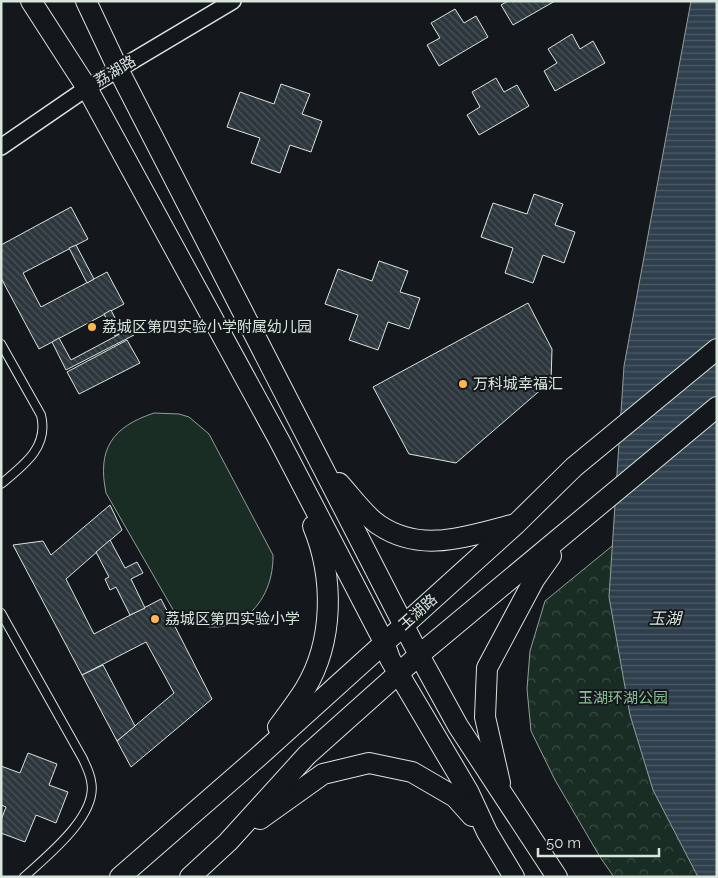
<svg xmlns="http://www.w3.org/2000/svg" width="718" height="878" font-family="Raleway,'Noto Sans SC',sans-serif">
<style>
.park{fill:url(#park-crowns);stroke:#939e99}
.pitch{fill:#1a2d24;stroke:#939e99}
.water{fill:url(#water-rules);stroke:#939e99}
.building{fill:url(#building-back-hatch);stroke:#d8e6dc}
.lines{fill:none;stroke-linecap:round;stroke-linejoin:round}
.lane-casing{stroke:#d8e6dc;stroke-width:10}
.street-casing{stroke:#d8e6dc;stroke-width:18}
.secondary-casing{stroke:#d8e6dc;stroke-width:22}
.lane{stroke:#14181c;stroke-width:8}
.street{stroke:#14181c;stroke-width:15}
.secondary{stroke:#14181c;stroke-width:20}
.poi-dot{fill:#ffb74d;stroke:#14181c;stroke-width:2}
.labels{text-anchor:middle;stroke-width:4;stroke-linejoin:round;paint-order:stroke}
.street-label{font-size:15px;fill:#d8e6dc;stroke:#14181c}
.poi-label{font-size:15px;fill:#d8e6dc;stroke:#14181c;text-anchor:start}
.park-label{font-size:15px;fill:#8ac095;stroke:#14181c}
.water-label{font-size:16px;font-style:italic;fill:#d8e6dc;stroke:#14181c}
</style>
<defs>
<pattern id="park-crowns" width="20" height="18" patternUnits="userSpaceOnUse" patternTransform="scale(1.25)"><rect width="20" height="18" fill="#1a2d24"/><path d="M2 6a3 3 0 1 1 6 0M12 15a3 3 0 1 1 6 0" fill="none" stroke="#3b4b43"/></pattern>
<pattern id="water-rules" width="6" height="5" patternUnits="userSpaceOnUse" patternTransform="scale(1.25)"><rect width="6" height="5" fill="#2f3f4d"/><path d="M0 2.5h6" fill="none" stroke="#4c5b66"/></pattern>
<pattern id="building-back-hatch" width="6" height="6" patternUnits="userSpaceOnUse" patternTransform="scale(1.25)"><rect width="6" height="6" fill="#2c363c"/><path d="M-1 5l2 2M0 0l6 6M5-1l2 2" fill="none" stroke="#4a5358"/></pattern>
</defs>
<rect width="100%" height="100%" fill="#14181c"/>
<!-- park -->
<path class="park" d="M 717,460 L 717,877 L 614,877 L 600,857 L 555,780 L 531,731 L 527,689 L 530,651 L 545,601 Z"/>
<!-- pitch -->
<path class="pitch" d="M 154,413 L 179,414 L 189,417 L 209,434 L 273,555 C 274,611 224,649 175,613 L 106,493 C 97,449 112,427 154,413 Z"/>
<!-- water -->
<path class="water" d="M 691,1 L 717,1 L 717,877 L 698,877 L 653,790 L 630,715 L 609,597 L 624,366 Z"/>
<!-- building -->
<g class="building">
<path d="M 508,1 L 555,1 L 513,25 L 501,5 Z"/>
<path d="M 455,9 L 464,23 L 476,16 L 488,37 L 439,66 L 427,45 L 440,38 L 431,23 Z"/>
<path d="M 572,34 L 580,49 L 593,41 L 605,63 L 555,91 L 544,71 L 557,63 L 548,49 Z"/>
<path d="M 496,78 L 504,92 L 517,85 L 529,106 L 479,135 L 467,115 L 480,107 L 472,92 Z"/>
<path d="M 281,84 L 310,94 L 302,114 L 322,121 L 311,152 L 290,145 L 280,173 L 251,163 L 260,138 L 227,127 L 240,92 L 274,104 Z"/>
<path d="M 534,194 L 563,204 L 555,225 L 575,232 L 564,263 L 543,255 L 533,283 L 505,273 L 513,248 L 481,237 L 493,203 L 527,214 Z"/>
<path d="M 71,207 L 88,239 L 23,273 L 41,307 L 107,272 L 124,304 L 39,349 L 1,278 L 1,245 Z"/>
<path d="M 76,245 L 94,279 L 87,283 L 69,248 Z"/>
<path d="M 379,261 L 408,271 L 400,292 L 420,298 L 409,329 L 388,322 L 378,350 L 349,340 L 358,315 L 325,304 L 338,269 L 372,281 Z"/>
<path d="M 528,303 L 552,349 L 551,381 L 456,463 L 409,454 L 373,387 Z"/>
<path d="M 111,310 L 122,332 L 115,336 L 104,314 Z"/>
<path d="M 131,328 L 134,335 L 66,370 L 52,342 L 59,338 L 71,360 Z"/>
<path d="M 127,340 L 140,363 L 79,394 L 67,372 Z"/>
<path d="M 110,505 L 122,530 L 66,579 L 94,634 L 161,599 L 212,699 L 131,767 L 117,741 L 174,693 L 146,642 L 82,675 L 13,545 L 43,541 L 51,555 Z"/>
<path d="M 110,540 L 125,568 L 137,562 L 143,573 L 131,579 L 145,608 L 130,615 L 116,587 L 110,590 L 105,579 L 109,577 L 96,552 Z"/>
<path d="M 103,665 L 135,726 L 117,741 L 82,675 Z"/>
<path d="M 28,753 L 57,764 L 49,785 L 68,792 L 56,823 L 36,815 L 25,842 L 1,833 L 1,820 L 6,807 L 1,805 L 1,766 L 20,773 Z"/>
</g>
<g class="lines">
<!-- lane casing -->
<g class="lane-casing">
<g id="lane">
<path d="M 1,344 L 41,415 C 49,447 24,465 1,484"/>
<path d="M 1,613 L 83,759 C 86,766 90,773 91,781 C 99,815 47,856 24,877"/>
</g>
</g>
<!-- street casing -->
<g class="street-casing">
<path id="street" d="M 1,147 L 87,88 L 233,1"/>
</g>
<!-- secondary casing -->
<g class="secondary-casing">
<g id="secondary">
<path d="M 31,1 L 87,88 L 279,440 L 384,642 L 390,659 L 468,791 L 487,832 L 514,877"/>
<path d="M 86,1 L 118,69 L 419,655 L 458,726 L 557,877"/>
<path d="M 339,483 C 351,496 366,517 379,525 C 422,554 467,536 512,525"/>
<path d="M 278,727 C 287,715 297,702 305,689 C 334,641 334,577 313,526"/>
<path d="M 500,783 L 485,717 L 487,668 L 534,580 L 551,556"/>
<path d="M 260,819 L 323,774 L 369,763 L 412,772 L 455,797 L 472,816"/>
<path d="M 120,877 L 258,757 L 516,524 L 574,467 L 717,349"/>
<path d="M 190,877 L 228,842 L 307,755 L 419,655 L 717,407"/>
</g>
</g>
<!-- lane -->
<use href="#lane" class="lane"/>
<!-- street -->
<use href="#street" class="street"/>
<!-- secondary -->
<use href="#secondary" class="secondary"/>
</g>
<!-- markers -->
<g class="poi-dot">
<circle cx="92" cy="327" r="5"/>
<circle cx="463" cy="384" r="5"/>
<circle cx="155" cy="619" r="5"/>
</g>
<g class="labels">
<!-- street labels -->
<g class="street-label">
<text transform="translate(115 71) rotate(-31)" y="5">荔湖路</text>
<text transform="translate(418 612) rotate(-42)" y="5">玉湖路</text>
</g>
<!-- poi labels -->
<g class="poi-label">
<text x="102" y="332">荔城区第四实验小学附属幼儿园</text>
<text x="473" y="389">万科城幸福汇</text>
<text x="165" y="624">荔城区第四实验小学</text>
</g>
<!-- park labels -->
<g class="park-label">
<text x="623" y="703">玉湖环湖公园</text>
</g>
<!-- water labels -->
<g class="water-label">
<text x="665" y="624">玉湖</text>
</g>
</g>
<!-- border -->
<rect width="718" height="878" fill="none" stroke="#d8e6dc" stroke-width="5"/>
<!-- scale -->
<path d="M538 848v8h121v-8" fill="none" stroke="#d8e6dc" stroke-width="2.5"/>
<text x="546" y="848" font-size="15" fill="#d8e6dc" stroke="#14181c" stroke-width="4" paint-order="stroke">50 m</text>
</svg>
